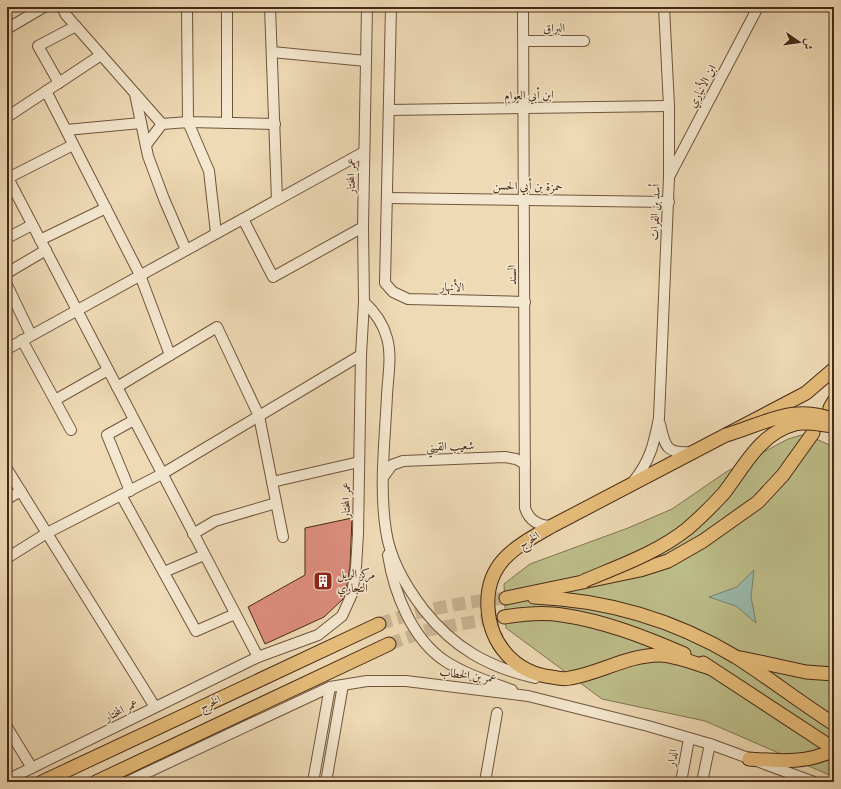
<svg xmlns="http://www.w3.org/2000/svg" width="841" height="789" font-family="'IM FELL English',Amiri,serif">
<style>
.green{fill:#bdbe8a;stroke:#827450}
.water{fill:#99bbad;stroke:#788170}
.building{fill:#db8d7c;stroke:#462915}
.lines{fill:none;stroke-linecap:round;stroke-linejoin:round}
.major-tunnel{stroke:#ccb795;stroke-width:13;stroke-dasharray:13 6;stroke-linecap:butt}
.minor-casing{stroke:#70553d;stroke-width:12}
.major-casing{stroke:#462915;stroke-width:15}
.minor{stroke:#f4e7cf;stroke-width:10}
.major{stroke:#e7bd7a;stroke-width:13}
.major-bridge-casing{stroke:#462915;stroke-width:15;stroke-linecap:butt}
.major-bridge{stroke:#e7bd7a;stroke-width:13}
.labels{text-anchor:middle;stroke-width:3;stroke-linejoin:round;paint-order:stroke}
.street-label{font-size:12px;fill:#462915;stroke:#f4e7cf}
.poi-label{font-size:12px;fill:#462915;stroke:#f4e7cf;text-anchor:start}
</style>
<rect width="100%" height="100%" fill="#eedab5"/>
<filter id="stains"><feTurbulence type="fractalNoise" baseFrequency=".005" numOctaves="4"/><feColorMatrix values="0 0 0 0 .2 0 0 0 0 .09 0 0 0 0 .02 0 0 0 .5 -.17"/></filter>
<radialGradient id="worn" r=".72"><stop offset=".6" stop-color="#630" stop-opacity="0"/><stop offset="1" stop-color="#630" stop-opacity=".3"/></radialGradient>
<!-- green -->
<path class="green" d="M 805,434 L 834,447 L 834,777 L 705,721 L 602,699 L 506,628 L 504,584 L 530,564 L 628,528 L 672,509 L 726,472 L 788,439 Z"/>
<!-- water -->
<path class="water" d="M 754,570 L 751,597 L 756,623 L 736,606 L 709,597 L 737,587 Z"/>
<!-- building -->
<path class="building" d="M 352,518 L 350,566 L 346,592 L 343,599 L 324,617 L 265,644 L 248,607 L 305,575 L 305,528 Z"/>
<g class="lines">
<!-- major-tunnel -->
<g class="major-tunnel">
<path d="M 379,624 C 421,610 462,602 506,598"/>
<path d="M 389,644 L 428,630 L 500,617"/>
</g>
<!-- minor casing -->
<g class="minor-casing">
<g id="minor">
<path d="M 62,7 L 66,15 L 162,124"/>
<path d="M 187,7 L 188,122 L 275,124"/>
<path d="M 227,7 L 227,123"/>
<path d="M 270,7 L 277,200"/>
<path d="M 391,7 L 385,283 L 393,292 L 408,299 L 525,302"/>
<path d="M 523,7 L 525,508 C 529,520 538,526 552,526"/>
<path d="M 10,27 L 44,7"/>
<path d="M 524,41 L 584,41"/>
<path d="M 272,52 L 366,61"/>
<path d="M 59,83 L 38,46 L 76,26"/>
<path d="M 46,91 L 140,275 L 170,355"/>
<path d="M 135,94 L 148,156 L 164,199 L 186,250"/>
<path d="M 389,110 L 669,106"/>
<path d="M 7,117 L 101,55"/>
<path d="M 66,130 L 141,123"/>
<path d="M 146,145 L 162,124 L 188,122 L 209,171 L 216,233"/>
<path d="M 670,175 L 758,7"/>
<path d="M 7,176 L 258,657"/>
<path d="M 8,178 L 73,145"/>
<path d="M 387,198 L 669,202"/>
<path d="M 243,219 L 273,277 L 363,227"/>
<path d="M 7,238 L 32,225"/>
<path d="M 40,240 L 106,208"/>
<path d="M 7,273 L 46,250"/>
<path d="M 7,285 L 31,335"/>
<path d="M 364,302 C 375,312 383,323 387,338 C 392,356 388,376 387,395 C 385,440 379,487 386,531 C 390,559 407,588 424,610 C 454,648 488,667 535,678"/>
<path d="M 22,340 L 71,430"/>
<path d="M 7,349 L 364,152"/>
<path d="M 117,387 L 217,327 L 259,416 L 283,537"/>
<path d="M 55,400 L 108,370"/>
<path d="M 660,424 C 665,446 666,454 691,452"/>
<path d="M 7,469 L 155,707"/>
<path d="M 384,476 L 392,465 L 403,461 L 505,457 L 516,459 L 525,464"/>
<path d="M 272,482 L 359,462"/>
<path d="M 633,482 C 650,461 654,444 659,418 L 669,177 L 669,106 L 664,7"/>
<path d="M 130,491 L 107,435 L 134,420"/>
<path d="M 121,495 L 196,631 L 235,614"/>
<path d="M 7,499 L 21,491"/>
<path d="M 193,534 L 215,521 L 276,503"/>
<path d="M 388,555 C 394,593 412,639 445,661 C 465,674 490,682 512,690"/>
<path d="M 7,558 L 47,533 L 162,474 L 361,355"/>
<path d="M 164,572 L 204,555"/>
<path d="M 7,727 L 32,768"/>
<path d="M 7,780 L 258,657 L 318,635 L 342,616 L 352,594 L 356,567 L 358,534 L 361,355 L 364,302 L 363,227 L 367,7"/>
<path d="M 127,782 L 330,687 L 367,681 L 406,681 L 528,696 L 648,726 L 710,744 L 814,782"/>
<path d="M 313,782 L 330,687"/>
<path d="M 326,782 L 343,685"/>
<path d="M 485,782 L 497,713"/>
<path d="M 681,782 L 689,739"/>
<path d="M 702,782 L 710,744"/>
</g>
</g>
<!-- major casing -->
<g class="major-casing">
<g id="major">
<path d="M 830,408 L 834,401"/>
<path d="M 534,597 C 607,600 673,619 736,657 C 769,678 801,703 834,724"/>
<path d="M 506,598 L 640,570 L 668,561 L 703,541 L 758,502 L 783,475 L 813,433"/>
<path d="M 504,617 C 522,614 544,612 562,615 C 604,621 645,637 684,654"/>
<path d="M 741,658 L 806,672 L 834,674"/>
<path d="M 703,663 L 834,749"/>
<path d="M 710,668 C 696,664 674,655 660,655 C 628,655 600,673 570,678 C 564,680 557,678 552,677 C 515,673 490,644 488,608 C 485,562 517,546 552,526 L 806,393 L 834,369"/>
<path d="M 749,759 C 779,761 806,764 834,750"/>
<path d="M 42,782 L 379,624"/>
<path d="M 96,782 L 389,644"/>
</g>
</g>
<!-- minor -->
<use href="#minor" class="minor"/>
<!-- major -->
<use href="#major" class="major"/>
<!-- major-bridge casing -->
<g class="major-bridge-casing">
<g id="major-bridge">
<path d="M 726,435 C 764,424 794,403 834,420"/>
<path d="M 584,581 C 619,566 657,553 687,529 C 700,518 712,506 724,493 C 744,467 760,433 795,424 C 808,421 821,425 834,426"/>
</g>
</g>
<!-- major-bridge -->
<use href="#major-bridge" class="major-bridge"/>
</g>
<!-- icons -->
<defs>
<g id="building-square" transform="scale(1)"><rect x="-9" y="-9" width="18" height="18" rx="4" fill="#8f2418" stroke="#f4e7cf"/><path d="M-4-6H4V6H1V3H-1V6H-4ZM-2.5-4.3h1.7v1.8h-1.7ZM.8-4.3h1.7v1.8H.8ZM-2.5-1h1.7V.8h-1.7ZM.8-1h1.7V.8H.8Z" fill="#fff"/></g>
</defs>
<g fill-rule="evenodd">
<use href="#building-square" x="323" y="581"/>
</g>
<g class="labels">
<!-- street labels -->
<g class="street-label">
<text x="554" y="32">البراق</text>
<text transform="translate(702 86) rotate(-62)" y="4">ابن الأنباري</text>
<text transform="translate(529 95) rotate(-1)" y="4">ابن أبي العوام</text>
<text transform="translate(351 176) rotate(-89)" y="4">عمر المختار</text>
<text transform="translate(528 186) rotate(1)" y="4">حمزة بن أبي الحسن</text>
<text transform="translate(655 212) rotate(-88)" y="4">أسد بن الفرات</text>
<text transform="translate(512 275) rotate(-90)" y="4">السند</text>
<text transform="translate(452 287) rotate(1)" y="4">الأنهار</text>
<text transform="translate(450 446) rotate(-2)" y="4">شعيب القيني</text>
<text transform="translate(346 500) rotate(-89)" y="4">عمر المختار</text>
<text transform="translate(529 540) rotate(-32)" y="4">الخرج</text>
<text transform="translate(468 675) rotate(7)" y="4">عمر بن الخطاب</text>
<text transform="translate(210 703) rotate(-25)" y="4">الخرج</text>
<text transform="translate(121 710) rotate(-26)" y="4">عمر المختار</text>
<text transform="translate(672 758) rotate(-80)" y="4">الدار</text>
</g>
<!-- poi labels -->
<g class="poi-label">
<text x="337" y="578">مركز الريل<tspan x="337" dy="14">التجاري</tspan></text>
</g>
</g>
<!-- margin -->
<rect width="841" height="789" fill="none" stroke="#eedab5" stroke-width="24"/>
<rect x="8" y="8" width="825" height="773" fill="none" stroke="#462915" stroke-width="2"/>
<rect x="12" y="12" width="817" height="765" fill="none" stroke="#462915"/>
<!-- north arrow -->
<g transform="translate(799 42) rotate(103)" stroke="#f4e7cf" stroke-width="3" paint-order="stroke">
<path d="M0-3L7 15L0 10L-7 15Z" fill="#462915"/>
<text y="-6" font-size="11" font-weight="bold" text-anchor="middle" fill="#462915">ش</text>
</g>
<rect width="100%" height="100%" filter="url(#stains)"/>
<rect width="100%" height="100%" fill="url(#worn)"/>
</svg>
